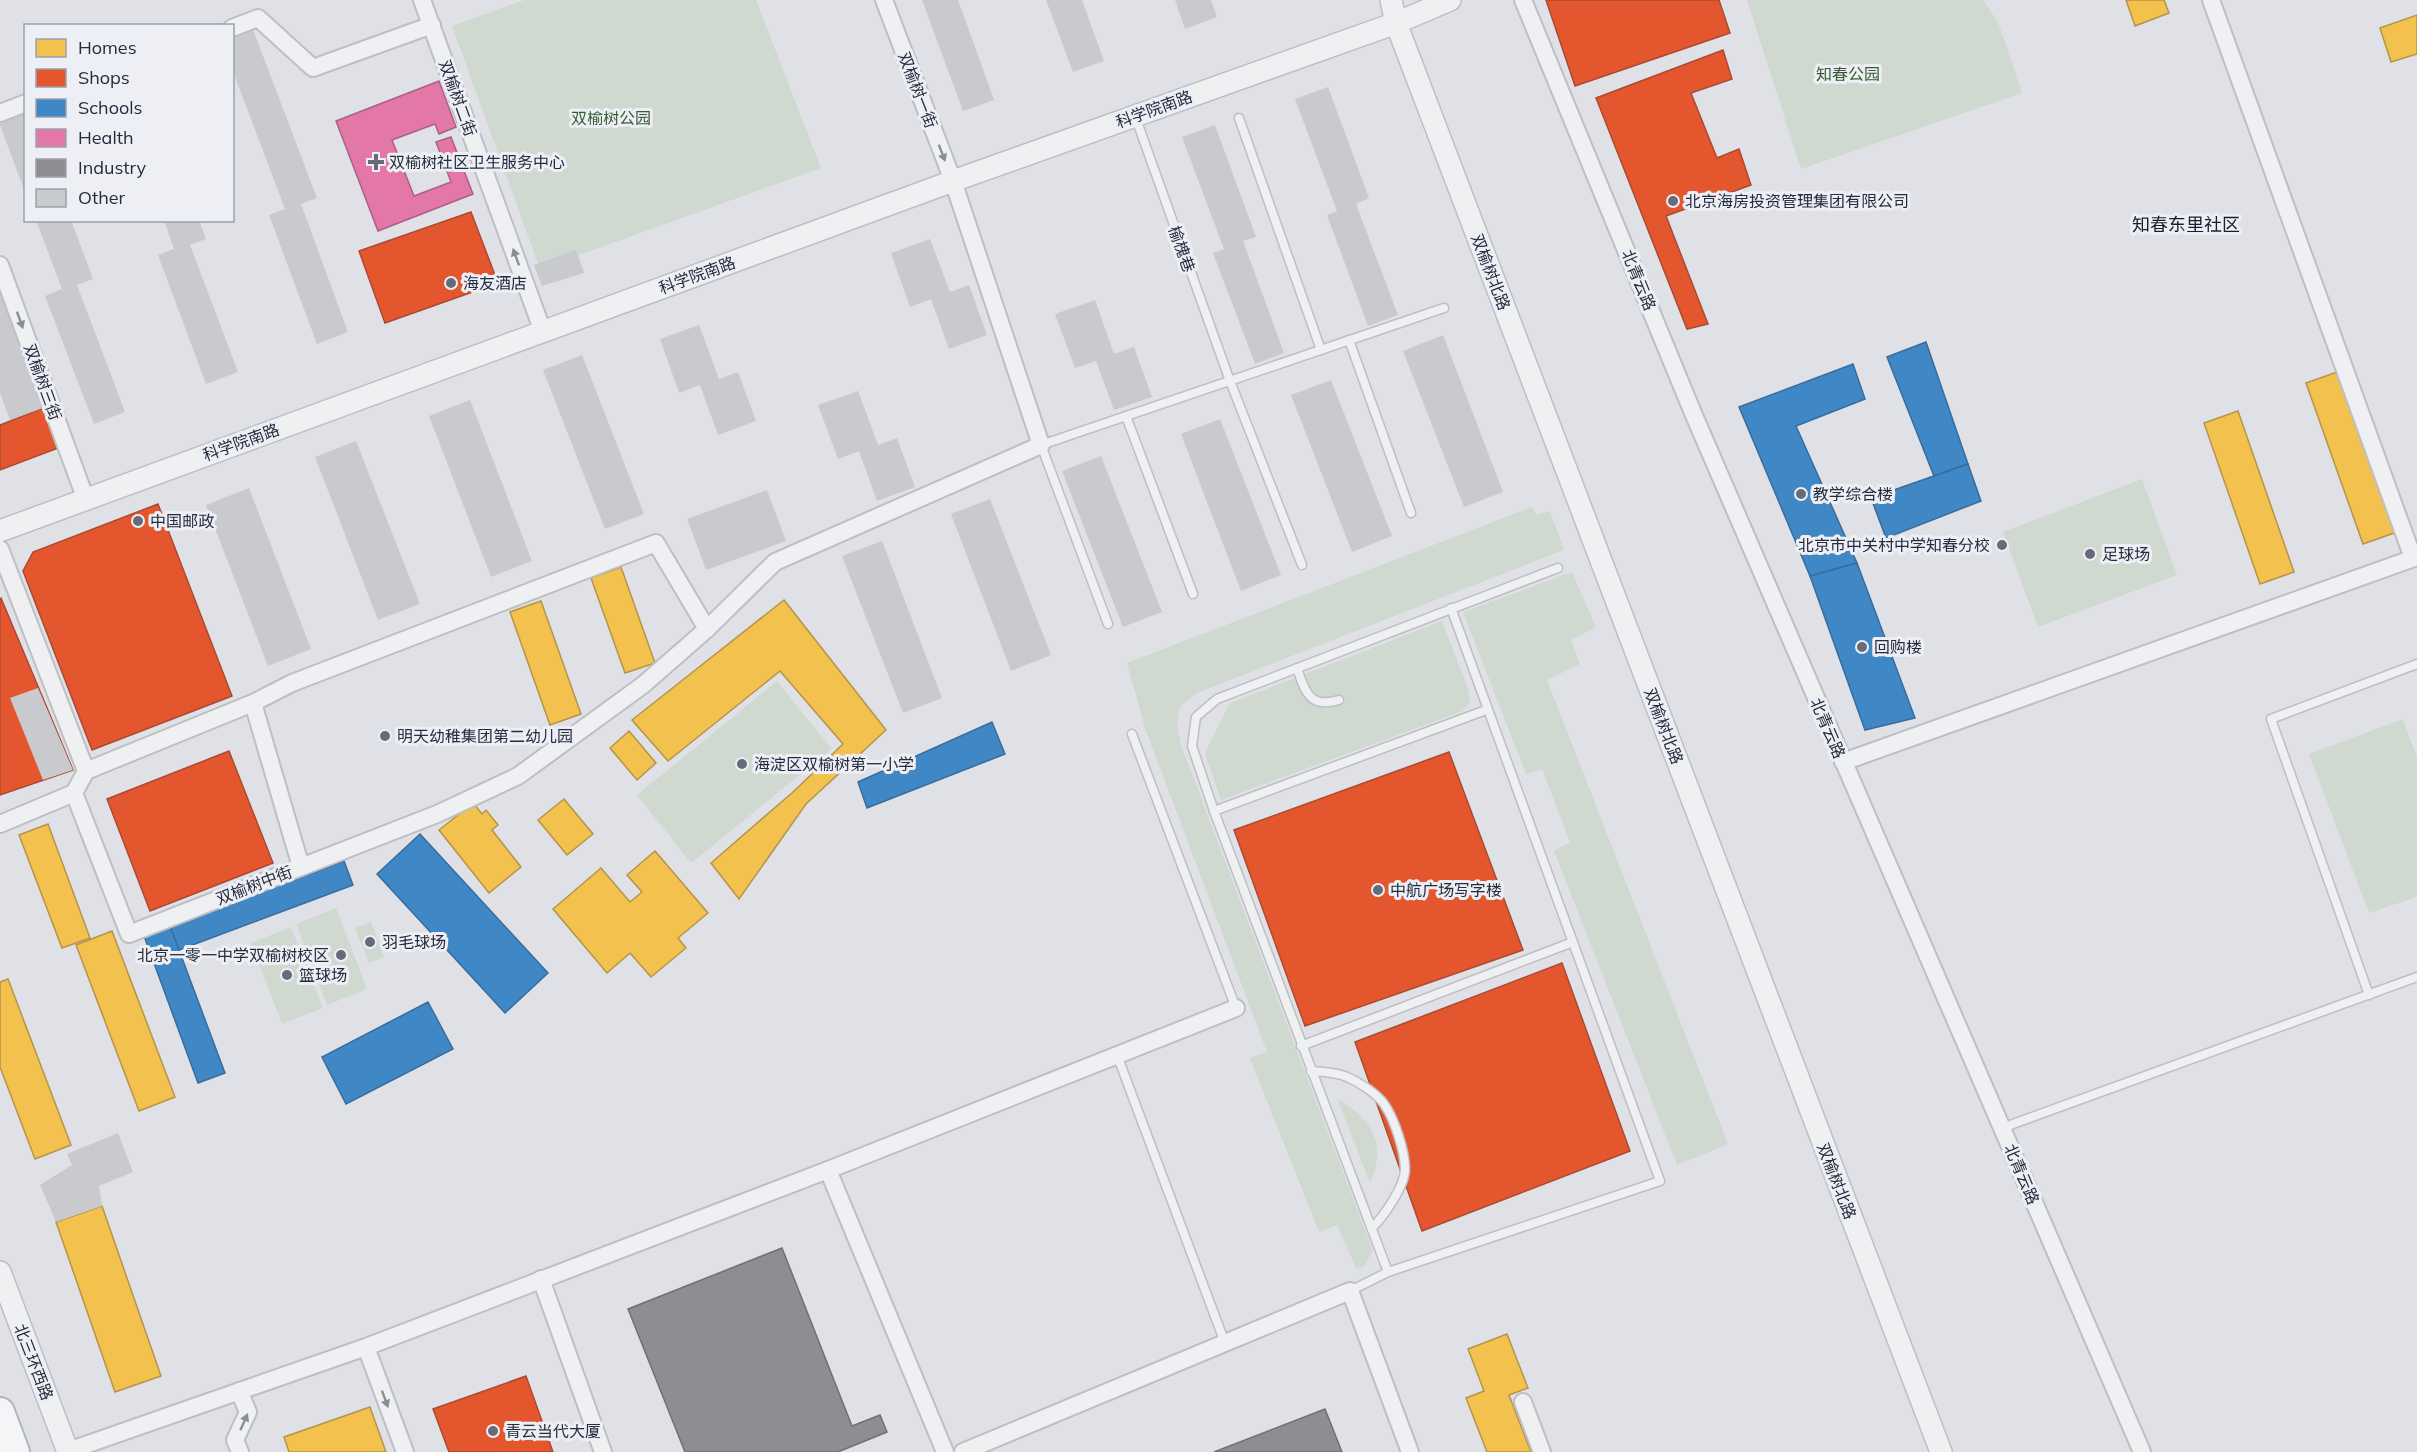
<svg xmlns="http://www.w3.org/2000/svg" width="2417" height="1452" font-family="Mulish,'Noto Sans SC',sans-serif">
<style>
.green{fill:#cfd9d0}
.homes{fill:#f2c14e;stroke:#b5944a;stroke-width:1.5}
.shops{fill:#e4572e;stroke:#ab4a33;stroke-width:1.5}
.schools{fill:#3f88c5;stroke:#386c9d;stroke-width:1.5}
.health{fill:#e377a8;stroke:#aa6088;stroke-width:1.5}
.industry{fill:#8d8d92;stroke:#6e7079;stroke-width:1.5}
.building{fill:#c8cace}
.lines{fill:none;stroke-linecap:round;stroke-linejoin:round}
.service-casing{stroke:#bebfc4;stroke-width:11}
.minor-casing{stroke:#bebfc4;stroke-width:20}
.tertiary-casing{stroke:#bebfc4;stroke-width:24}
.trunk-casing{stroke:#b2b4bb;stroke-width:32}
.service{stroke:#eff0f2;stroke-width:8}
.minor{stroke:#eff0f2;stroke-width:16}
.tertiary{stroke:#eff0f2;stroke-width:21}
.trunk{stroke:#f4f5f6;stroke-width:28}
.oneway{fill:#8a8e98}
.poi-dot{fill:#676b79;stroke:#edeff5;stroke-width:2}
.labels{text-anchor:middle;stroke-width:6;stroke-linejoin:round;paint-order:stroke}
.park-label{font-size:16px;fill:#365b33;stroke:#edeff5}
.street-label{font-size:16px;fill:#262c3f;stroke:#edeff5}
.poi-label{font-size:16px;fill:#262c3f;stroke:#edeff5;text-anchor:start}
.neighbourhood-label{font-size:18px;fill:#191e2f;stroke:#edeff5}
</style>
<rect width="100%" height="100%" fill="#e0e1e6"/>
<!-- green -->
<g class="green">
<path d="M 524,0 L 756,0 L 821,168 L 540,269 L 452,26 Z"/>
<path d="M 1747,0 L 1983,0 L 1998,22 L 2022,93 L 1801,169 Z"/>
<path d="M 2142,479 L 2177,575 L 2038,627 L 2003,532 Z"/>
<path d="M 1532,507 L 1536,515 L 1550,511 L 1564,550 L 1197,693 L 1180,707 L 1177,724 L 1181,745 L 1373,1251 L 1363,1267 L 1356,1268 L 1337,1225 L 1319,1232 L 1250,1058 L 1267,1052 L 1145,728 L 1127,663 Z"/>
<path d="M 1572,572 L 1596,627 L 1571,640 L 1580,664 L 1547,680 L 1728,1144 L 1677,1165 L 1554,851 L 1570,842 L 1542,769 L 1526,774 L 1463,612 Z"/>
<path d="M 1442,621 L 1469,691 L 1470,701 L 1463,711 L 1221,800 L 1205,753 L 1230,703 Z"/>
<path d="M 777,681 L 832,749 L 691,863 L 637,795 Z"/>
<path d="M 2403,719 L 2417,758 L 2417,897 L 2369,913 L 2309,754 Z"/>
<path d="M 336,908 L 367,989 L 327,1005 L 296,924 Z"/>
<path d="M 371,922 L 384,957 L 369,963 L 355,928 Z"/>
<path d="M 291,927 L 323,1008 L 282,1024 L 251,943 Z"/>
<path d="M 1337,1098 C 1371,1119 1388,1143 1370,1183 Z"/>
</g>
<!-- homes -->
<g class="homes">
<path d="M 2126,0 L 2164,0 L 2169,13 L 2135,26 Z"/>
<path d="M 2417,15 L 2417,54 L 2391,62 L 2380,28 Z"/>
<path d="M 2340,371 L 2397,532 L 2363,544 L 2306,383 Z"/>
<path d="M 2238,411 L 2294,572 L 2260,584 L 2204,423 Z"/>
<path d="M 621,567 L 655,663 L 625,673 L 591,578 Z"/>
<path d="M 784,600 L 886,730 L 806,804 L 739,899 L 711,863 L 793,792 L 843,744 L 780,671 L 668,761 L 632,720 Z"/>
<path d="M 541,601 L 581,714 L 550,725 L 510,612 Z"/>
<path d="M 629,731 L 656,763 L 637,780 L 610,748 Z"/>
<path d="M 564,799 L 593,834 L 567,855 L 538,820 Z"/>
<path d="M 473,803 L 482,814 L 486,810 L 498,825 L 492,830 L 521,867 L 489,893 L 439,830 Z"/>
<path d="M 48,824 L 90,938 L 62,948 L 19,835 Z"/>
<path d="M 655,851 L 708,913 L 678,938 L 686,948 L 651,977 L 630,953 L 607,973 L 553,909 L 601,868 L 630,902 L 642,892 L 627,875 Z"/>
<path d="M 112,931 L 175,1097 L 139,1111 L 76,945 Z"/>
<path d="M 8,979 L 71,1145 L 35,1159 L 0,1067 L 0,982 Z"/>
<path d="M 102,1206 L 161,1376 L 115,1392 L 56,1222 Z"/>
<path d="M 1507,1334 L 1528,1388 L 1509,1395 L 1531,1452 L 1487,1452 L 1466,1398 L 1484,1391 L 1468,1349 Z"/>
<path d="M 370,1407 L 386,1452 L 289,1452 L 284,1437 Z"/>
</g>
<!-- shops -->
<g class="shops">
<path d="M 1546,0 L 1719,0 L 1730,33 L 1575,86 Z"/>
<path d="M 1723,50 L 1732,79 L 1691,93 L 1717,158 L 1739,149 L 1751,185 L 1666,216 L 1708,324 L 1687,329 L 1596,98 Z"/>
<path d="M 471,212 L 498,283 L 385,323 L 359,251 Z"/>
<path d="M 43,408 L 58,448 L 0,470 L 0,425 Z"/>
<path d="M 158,504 L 232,696 L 92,750 L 23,571 L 33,552 Z"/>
<path d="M 1,598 L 73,770 L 0,795 L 0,599 Z"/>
<path d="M 229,751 L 273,863 L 150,911 L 107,799 Z"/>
<path d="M 1449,752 L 1523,950 L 1305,1026 L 1234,830 Z"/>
<path d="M 1562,963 L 1630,1151 L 1422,1231 L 1355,1042 Z"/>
<path d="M 526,1376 L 553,1452 L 449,1452 L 433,1409 Z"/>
</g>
<!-- schools -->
<g class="schools">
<path d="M 1926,342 L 1968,464 L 1934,476 L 1887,357 Z"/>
<path d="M 1853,364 L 1865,399 L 1796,426 L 1857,563 L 1810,576 L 1739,407 Z"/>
<path d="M 1968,464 L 1981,501 L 1886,538 L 1871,498 Z"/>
<path d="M 1857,563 L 1915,718 L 1865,730 L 1810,576 Z"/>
<path d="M 992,722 L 1005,754 L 867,808 L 858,782 Z"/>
<path d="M 420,834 L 548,973 L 505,1013 L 377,874 Z"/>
<path d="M 344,861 L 353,885 L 179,950 L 170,926 Z"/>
<path d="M 170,926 L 225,1073 L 198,1083 L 144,936 Z"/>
<path d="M 428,1002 L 453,1049 L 346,1104 L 322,1057 Z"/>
</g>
<!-- health -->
<path class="health" d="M 439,81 L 456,127 L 439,134 L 435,124 L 392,140 L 414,196 L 451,182 L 436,142 L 451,137 L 473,194 L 378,231 L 336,121 Z"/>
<!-- industry -->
<g class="industry">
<path d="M 782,1248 L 852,1426 L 880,1415 L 887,1432 L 838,1452 L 685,1452 L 628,1309 Z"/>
<path d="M 1325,1409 L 1342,1452 L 1214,1452 Z"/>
</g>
<!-- building -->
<g class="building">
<path d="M 922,0 L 958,0 L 994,100 L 963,111 Z"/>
<path d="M 1046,0 L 1082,0 L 1104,61 L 1073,72 Z"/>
<path d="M 1175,0 L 1211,0 L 1217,17 L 1185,29 Z"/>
<path d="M 252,27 L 317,198 L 301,204 L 348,332 L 317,344 L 269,215 L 285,209 L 232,69 L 232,34 Z"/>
<path d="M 1328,87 L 1369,198 L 1356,204 L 1398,315 L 1368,326 L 1327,215 L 1337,211 L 1295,99 Z"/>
<path d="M 26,109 L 26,192 L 25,192 L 0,125 L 0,118 Z"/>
<path d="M 1215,125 L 1256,237 L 1243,241 L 1284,353 L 1255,364 L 1213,253 L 1224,249 L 1182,137 Z"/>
<path d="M 36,220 L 71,220 L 93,279 L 77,285 L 125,412 L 94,424 L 45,296 L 62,289 Z"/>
<path d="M 164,220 L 199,220 L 206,239 L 190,245 L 238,372 L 206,384 L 158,255 L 174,249 Z"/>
<path d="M 930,239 L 950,292 L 969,285 L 987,335 L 949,349 L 931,299 L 910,307 L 891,253 Z"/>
<path d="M 576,250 L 584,273 L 542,286 L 534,265 Z"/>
<path d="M 0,289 L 43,408 L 10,420 L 0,393 Z"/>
<path d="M 1095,300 L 1114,354 L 1134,347 L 1152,397 L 1114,410 L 1096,361 L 1075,368 L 1055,314 Z"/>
<path d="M 699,325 L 719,379 L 738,372 L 756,421 L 718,435 L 700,385 L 679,393 L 660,339 Z"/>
<path d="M 1443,335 L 1503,492 L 1464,507 L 1403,351 Z"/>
<path d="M 582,355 L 644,514 L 605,529 L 543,370 Z"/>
<path d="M 1331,380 L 1392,536 L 1352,552 L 1291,395 Z"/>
<path d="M 858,391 L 878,445 L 897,438 L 915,487 L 877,501 L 859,451 L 838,459 L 818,405 Z"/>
<path d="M 470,400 L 532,561 L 491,577 L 429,416 Z"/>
<path d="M 1220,419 L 1281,575 L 1241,591 L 1181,434 Z"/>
<path d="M 356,441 L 420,604 L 378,620 L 315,457 Z"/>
<path d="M 1101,456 L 1162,612 L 1123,627 L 1062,471 Z"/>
<path d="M 249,488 L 311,649 L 268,666 L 206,505 Z"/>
<path d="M 767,490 L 786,541 L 706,570 L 687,519 Z"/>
<path d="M 990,499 L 1051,655 L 1011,671 L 951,514 Z"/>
<path d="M 882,541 L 942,698 L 903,713 L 842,556 Z"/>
<path d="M 38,688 L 73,770 L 43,780 L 10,698 Z"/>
<path d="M 118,1133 L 133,1172 L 99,1186 L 102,1206 L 56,1222 L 40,1185 L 72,1165 L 67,1154 Z"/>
</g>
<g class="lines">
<!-- service casing -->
<g class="service-casing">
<g id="service">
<path d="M 1135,116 L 1230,381 L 1302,565"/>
<path d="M 1239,118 L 1321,350"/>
<path d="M 1349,340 L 1411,513"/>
<path d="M 1126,416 L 1193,594"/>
<path d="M 1108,624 L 1041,445 L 1444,308"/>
<path d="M 1297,668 C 1305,692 1310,709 1339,700"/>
<path d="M 1132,734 L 1236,1008"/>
<path d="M 1214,811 L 1486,710"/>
<path d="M 2369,995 L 2271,719 L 2417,664"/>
<path d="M 1301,1046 L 1573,942"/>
<path d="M 1117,1055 L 1225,1343"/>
<path d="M 1311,1071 C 1322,1072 1337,1072 1347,1077 C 1359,1082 1376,1093 1384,1104 C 1394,1118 1405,1151 1405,1169 C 1405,1186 1384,1216 1372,1228"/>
<path d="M 2002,1128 L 2417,977"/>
<path d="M 1388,1272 L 1214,811 L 1192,746 L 1196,717 L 1217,699 L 1558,568"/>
<path d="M 1350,1291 L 1388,1272 L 1660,1181 L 1451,608"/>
</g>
</g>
<!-- minor casing -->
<g class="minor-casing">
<g id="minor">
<path d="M 422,0 L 543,332"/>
<path d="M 1523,0 L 1693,413 L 2142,1452"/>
<path d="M 2211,0 L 2413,558"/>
<path d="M 232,28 L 258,18 L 313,68 L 432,25"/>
<path d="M 0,113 L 26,103"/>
<path d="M 0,265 L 86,500"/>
<path d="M 0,549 L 86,771 L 74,793"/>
<path d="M 707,629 L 775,562 L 1041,445 L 953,181 L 884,0"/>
<path d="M 253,703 L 301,867"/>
<path d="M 1843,762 L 2417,557"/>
<path d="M 74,793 L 129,934 L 437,814 L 518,776 L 643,685 L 707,629 L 656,543 L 292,683 L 253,703 L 86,771"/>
<path d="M 0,824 L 74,793"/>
<path d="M 828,1170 L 945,1452"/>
<path d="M 541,1279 L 603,1452"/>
<path d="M 366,1347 L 405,1452"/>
<path d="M 239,1391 L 248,1412 L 235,1440 L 240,1452"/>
<path d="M 1523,1402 L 1542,1452"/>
<path d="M 68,1451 L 366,1347 L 828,1170 L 1236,1008"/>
<path d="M 963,1452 L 1350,1291 L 1410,1452"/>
</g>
</g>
<!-- tertiary casing -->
<g class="tertiary-casing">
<g id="tertiary">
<path d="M 1391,0 L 1396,23 L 1941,1452"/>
<path d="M 0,531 L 953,181 L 1396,23 L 1450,0"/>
<path d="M 0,1272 L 68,1452"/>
</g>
</g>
<!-- trunk casing -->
<g class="trunk-casing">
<path id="trunk" d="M 0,1412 L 15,1452"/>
</g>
<!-- service -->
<use href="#service" class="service"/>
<!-- minor -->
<use href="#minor" class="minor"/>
<!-- tertiary -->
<use href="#tertiary" class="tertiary"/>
<!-- trunk -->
<use href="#trunk" class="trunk"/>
</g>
<!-- one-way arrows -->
<defs><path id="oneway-solid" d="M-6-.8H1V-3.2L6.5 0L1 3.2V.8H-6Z" transform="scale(1.5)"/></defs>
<g class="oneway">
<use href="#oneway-solid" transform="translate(942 153) rotate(69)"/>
<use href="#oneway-solid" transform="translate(516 257) rotate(-110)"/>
<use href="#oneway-solid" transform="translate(20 320) rotate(70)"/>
<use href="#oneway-solid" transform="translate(385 1399) rotate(70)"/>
<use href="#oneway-solid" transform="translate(244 1422) rotate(-66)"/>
</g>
<!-- markers -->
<g class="poi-dot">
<path d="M373 153h6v6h6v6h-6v6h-6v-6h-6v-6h6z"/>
<circle cx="1673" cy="201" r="6"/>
<circle cx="451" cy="283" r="6"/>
<circle cx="1801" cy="494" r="6"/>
<circle cx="138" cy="521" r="6"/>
<circle cx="2002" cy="545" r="6"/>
<circle cx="2090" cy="554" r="6"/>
<circle cx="1862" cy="647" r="6"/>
<circle cx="385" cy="736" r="6"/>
<circle cx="742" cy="764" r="6"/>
<circle cx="1378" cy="890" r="6"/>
<circle cx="370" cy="942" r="6"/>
<circle cx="341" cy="955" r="6"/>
<circle cx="287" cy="975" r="6"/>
<circle cx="493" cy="1431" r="6"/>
</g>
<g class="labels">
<!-- park labels -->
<g class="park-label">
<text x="1848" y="80">知春公园</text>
<text x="611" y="124">双榆树公园</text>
</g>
<!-- street labels -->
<g class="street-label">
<text transform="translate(918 90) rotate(69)" y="6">双榆树一街</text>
<text transform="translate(458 98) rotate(70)" y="6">双榆树二街</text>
<text transform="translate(1154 109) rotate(-20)" y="6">科学院南路</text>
<text transform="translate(1182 249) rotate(70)" y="6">榆槐巷</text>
<text transform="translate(1491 272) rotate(69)" y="6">双榆树北路</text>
<text transform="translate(697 275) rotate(-20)" y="6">科学院南路</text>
<text transform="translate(1639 280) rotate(68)" y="6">北青云路</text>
<text transform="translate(43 382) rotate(70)" y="6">双榆树三街</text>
<text transform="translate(241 442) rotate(-20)" y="6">科学院南路</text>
<text transform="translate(1664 726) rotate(69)" y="6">双榆树北路</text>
<text transform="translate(1828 728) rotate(67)" y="6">北青云路</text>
<text transform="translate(254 885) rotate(-21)" y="6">双榆树中街</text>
<text transform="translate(2022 1174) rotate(67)" y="6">北青云路</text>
<text transform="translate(1837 1181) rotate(69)" y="6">双榆树北路</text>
<text transform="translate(34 1362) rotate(69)" y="6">北三环西路</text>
</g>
<!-- poi labels -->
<g class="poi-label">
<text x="389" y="168">双榆树社区卫生服务中心</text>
<text x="1685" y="207">北京海房投资管理集团有限公司</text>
<text x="463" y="289">海友酒店</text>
<text x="1813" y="500">教学综合楼</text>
<text x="150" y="527">中国邮政</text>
<text x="1990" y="551" text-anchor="end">北京市中关村中学知春分校</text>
<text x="2102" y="560">足球场</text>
<text x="1874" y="653">回购楼</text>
<text x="397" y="742">明天幼稚集团第二幼儿园</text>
<text x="754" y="770">海淀区双榆树第一小学</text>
<text x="1390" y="896">中航广场写字楼</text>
<text x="382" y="948">羽毛球场</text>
<text x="329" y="961" text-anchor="end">北京一零一中学双榆树校区</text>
<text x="299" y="981">篮球场</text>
<text x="505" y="1437">青云当代大厦</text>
</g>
<!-- neighbourhood labels -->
<g class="neighbourhood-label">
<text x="2186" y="231">知春东里社区</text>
</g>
</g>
<!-- legend -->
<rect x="24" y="24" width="210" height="198" fill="#edeff5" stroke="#9da1ac" stroke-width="1.5"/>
<rect x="36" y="39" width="30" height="18" fill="#f2c14e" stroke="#9da1ac" stroke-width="1.5"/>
<text x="78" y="54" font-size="18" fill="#262c3f">Homes</text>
<rect x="36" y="69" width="30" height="18" fill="#e4572e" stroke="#9da1ac" stroke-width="1.5"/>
<text x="78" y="84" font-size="18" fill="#262c3f">Shops</text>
<rect x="36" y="99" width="30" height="18" fill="#3f88c5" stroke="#9da1ac" stroke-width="1.5"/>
<text x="78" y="114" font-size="18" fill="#262c3f">Schools</text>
<rect x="36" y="129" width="30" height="18" fill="#e377a8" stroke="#9da1ac" stroke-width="1.5"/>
<text x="78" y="144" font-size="18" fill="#262c3f">Health</text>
<rect x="36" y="159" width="30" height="18" fill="#8d8d92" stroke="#9da1ac" stroke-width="1.5"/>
<text x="78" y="174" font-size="18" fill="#262c3f">Industry</text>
<rect x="36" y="189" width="30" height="18" fill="#c8cace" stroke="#9da1ac" stroke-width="1.5"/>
<text x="78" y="204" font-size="18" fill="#262c3f">Other</text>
</svg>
